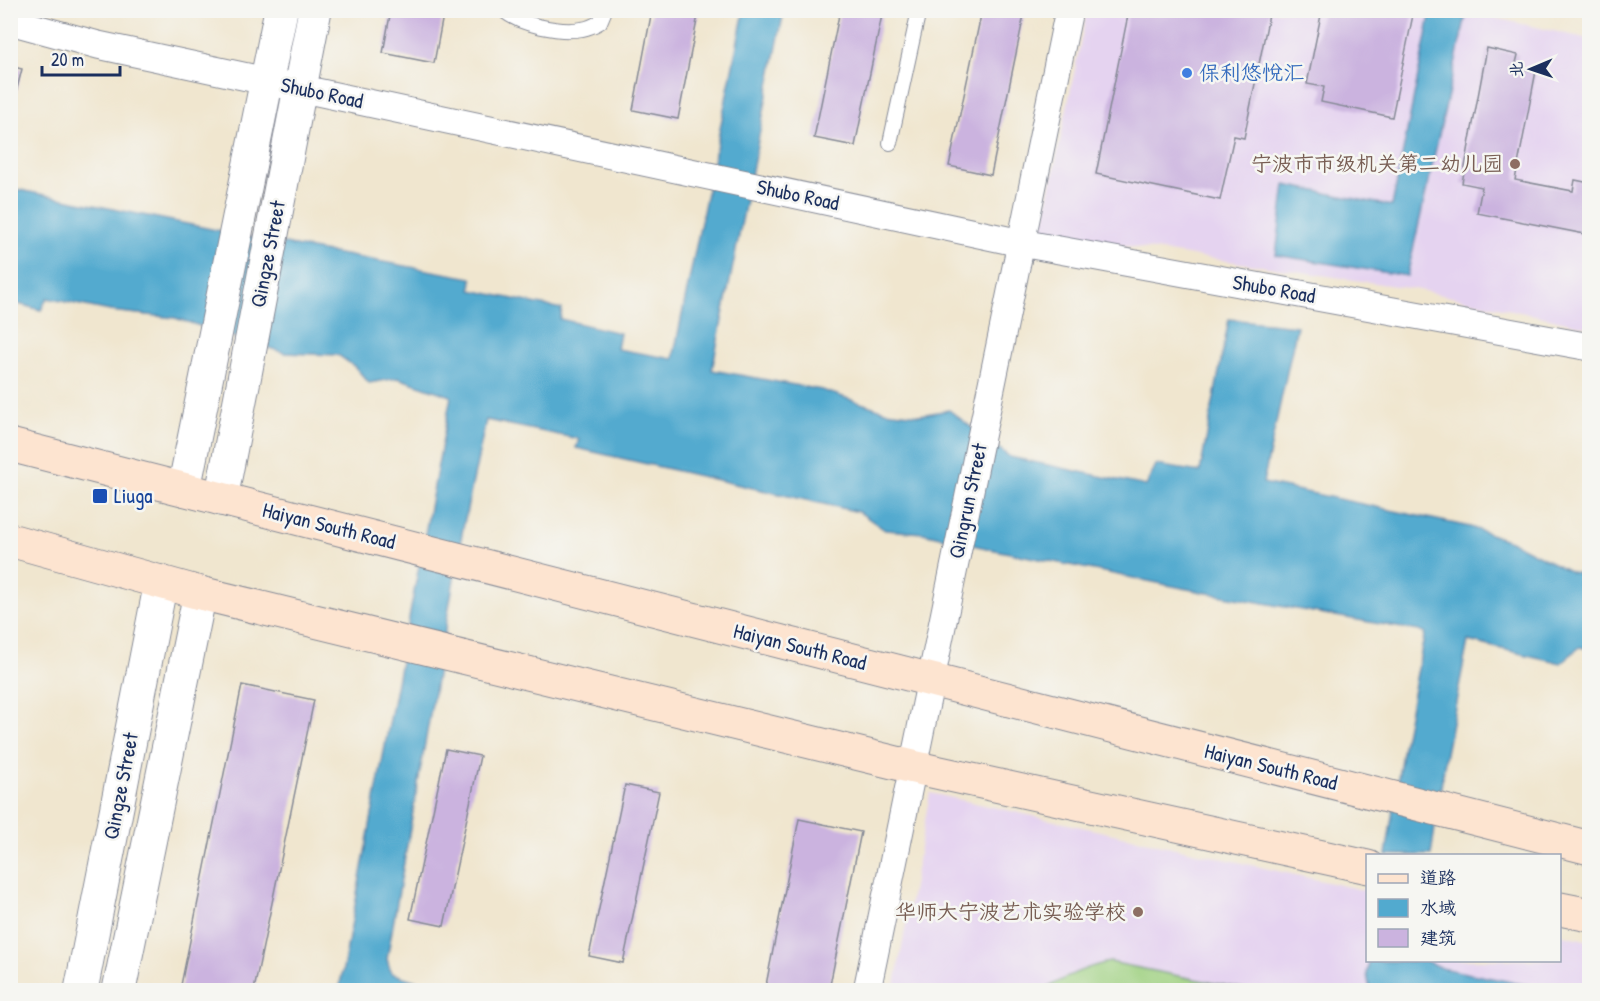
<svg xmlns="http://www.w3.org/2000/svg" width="1600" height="1001" font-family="'Patrick Hand','LXGW WenKai TC',sans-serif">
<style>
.built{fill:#e5d3f0}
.green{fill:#9ed080;stroke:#5c806f;stroke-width:1.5}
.water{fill:#52aacf;stroke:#366c96;stroke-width:1.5}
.building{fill:#cbb3df}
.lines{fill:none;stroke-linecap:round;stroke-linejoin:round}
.service-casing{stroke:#868a96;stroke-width:16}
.minor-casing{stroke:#868a96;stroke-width:29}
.tertiary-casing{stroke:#868a96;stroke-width:35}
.secondary-casing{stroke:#868a96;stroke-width:35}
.service{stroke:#fff;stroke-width:14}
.minor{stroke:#fff;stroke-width:27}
.tertiary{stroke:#fff;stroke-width:33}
.secondary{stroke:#fde4d0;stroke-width:33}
.shop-dot{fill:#3f7fe0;stroke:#f6f6f2;stroke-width:2}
.education-dot{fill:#8d6e63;stroke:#f6f6f2;stroke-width:2}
.transit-dot{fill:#1a4fb4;stroke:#f6f6f2;stroke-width:2}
.labels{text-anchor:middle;stroke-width:5;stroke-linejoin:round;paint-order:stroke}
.shop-label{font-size:21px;fill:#366cbe;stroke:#f6f6f2;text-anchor:start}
.street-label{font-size:21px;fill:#1b2f5e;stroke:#f6f6f2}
.education-label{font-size:21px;fill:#785e54;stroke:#f6f6f2;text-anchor:end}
.transit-label{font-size:21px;fill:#164399;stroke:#f6f6f2;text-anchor:start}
</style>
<rect width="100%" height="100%" fill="#f6f6f2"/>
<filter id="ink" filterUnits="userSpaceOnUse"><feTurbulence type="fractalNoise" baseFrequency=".0167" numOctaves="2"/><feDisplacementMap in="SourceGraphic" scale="12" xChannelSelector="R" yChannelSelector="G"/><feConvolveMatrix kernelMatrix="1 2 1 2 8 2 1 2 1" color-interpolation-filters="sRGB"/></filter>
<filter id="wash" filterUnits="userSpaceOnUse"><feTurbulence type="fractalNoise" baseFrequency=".008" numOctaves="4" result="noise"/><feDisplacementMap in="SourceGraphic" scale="24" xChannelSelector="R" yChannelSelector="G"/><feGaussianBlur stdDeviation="1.35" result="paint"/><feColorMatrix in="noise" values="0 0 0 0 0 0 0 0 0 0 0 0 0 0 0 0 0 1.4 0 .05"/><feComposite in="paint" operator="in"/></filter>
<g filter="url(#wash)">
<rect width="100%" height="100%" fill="#f0e6cf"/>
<!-- built -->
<g class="built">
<path d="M 1087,11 L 1473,11 L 1473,13 L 1589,39 L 1589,327 L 1415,289 L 1041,233 Z"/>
<path d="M 930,793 L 1367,891 L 1368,960 L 1560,960 L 1560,934 L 1589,941 L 1589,990 L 894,990 Z"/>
</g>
<!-- green -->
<path class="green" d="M 1110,962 L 1248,990 L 1045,990 C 1063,977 1088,966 1110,962 Z"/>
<!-- water -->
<g class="water">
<path d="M 744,11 L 784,11 L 712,370 L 822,390 L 885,411 L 920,415 L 949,410 L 1010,457 L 1146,486 L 1156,465 L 1200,472 L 1229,319 L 1297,326 L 1263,483 L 1470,527 L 1510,541 L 1571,572 L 1589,575 L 1589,649 L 1580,647 L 1561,663 L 1468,641 L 1446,753 L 1431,855 L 1386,855 L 1403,746 L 1425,632 L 1202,592 L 990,549 L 923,533 L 885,530 L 859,512 L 576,448 L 579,439 L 486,420 L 463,528 L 387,959 L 391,973 L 444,990 L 339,990 L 451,396 L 398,378 L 369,383 L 355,367 L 338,355 L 285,353 L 175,318 L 110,311 L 47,298 L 41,310 L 11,302 L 10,188 L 300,247 L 472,278 L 471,290 L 562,309 L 560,319 L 620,333 L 617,349 L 673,359 Z"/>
<path d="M 1431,11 L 1467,11 L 1407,276 L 1276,255 L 1285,185 L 1392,206 Z"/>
<path d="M 1369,961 L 1426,961 L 1441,968 L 1552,990 L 1370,990 L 1367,974 Z"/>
</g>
<g id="blocks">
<!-- building -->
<g class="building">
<path d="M 391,10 L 444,10 L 434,63 L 383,53 Z"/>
<path d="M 652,10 L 699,10 L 678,119 L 633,110 Z"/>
<path d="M 840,10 L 883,10 L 855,146 L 814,138 Z"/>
<path d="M 982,10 L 1025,10 L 991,175 L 949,166 Z"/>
<path d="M 1129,10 L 1270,10 L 1244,138 L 1234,136 L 1220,200 L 1096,174 Z"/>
<path d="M 1322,10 L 1414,10 L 1392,117 L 1321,102 L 1324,87 L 1307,84 Z"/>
<path d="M 1487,48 L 1518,55 L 1515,67 L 1536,71 L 1515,180 L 1573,191 L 1575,180 L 1590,183 L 1590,235 L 1477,213 L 1482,187 L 1462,183 Z"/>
<path d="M 10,66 L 22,69 L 11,112 L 10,111 Z"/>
<path d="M 242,685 L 314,700 L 254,990 L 180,990 Z"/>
<path d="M 446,749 L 480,756 L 444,926 L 410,919 Z"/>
<path d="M 625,785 L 659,792 L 623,963 L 589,956 Z"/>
<path d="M 799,819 L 861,832 L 829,990 L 765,990 Z"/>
</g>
</g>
</g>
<g filter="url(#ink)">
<use href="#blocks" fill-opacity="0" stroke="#868a96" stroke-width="1.5"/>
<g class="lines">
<!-- service casing -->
<g class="service-casing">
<g id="service">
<path d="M 503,10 C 519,25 561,33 582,29 C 588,28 595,25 600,22 L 605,10"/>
<path d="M 890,143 L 919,10"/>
</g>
</g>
<!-- minor casing -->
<g class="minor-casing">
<g id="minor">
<path d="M 10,21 L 98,45 L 1021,243 L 1590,347"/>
<path d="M 867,990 L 1069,10"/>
</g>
</g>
<!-- tertiary casing -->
<g class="tertiary-casing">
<g id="tertiary">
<path d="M 184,489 L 281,10"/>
<path d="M 221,499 L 315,10"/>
<path d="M 81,990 L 161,582"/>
<path d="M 119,990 L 200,593"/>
</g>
</g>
<!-- secondary casing -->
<g class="secondary-casing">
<g id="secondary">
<path d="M 10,445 L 1590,848"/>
<path d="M 10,540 L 200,593 L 913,767 L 1368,867"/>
<path d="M 1560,909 L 1590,915"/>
</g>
</g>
<!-- service -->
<use href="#service" class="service"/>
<!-- minor -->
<use href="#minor" class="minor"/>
<!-- tertiary -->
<use href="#tertiary" class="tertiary"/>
<!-- secondary -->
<use href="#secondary" class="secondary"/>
</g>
</g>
<!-- markers -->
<circle class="shop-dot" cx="1187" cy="73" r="6"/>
<g class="education-dot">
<circle cx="1515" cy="164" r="6"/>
<circle cx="1138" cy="912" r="6"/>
</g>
<rect class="transit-dot" x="92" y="488" width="16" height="16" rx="3"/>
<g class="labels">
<!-- shop labels -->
<g class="shop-label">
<text x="1199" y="80">保利悠悦汇</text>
</g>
<!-- street labels -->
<g class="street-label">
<text transform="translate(322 93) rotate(12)" y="7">Shubo Road</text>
<text transform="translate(798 195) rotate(12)" y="7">Shubo Road</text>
<text transform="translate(268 254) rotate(-79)" y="7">Qingze Street</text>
<text transform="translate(1274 289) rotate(10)" y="7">Shubo Road</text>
<text transform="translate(968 501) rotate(-78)" y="7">Qingrun Street</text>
<text transform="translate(329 526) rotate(14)" y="7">Haiyan South Road</text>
<text transform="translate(800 647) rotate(14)" y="7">Haiyan South Road</text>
<text transform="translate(1271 767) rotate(14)" y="7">Haiyan South Road</text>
<text transform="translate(121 786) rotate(-79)" y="7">Qingze Street</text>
</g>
<!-- education labels -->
<g class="education-label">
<text x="1503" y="171">宁波市市级机关第二幼儿园</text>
<text x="1126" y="919">华师大宁波艺术实验学校</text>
</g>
<!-- transit labels -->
<g class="transit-label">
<text x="114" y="503">Liuga</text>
</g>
</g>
<!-- margin -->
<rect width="1600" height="1001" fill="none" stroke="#f6f6f2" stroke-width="36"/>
<!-- legend -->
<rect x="1366" y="854" width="195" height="108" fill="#f6f6f2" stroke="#9ea6b7" stroke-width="1.5"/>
<rect x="1378" y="874" width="30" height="9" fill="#fde4d0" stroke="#9ea6b7" stroke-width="1.5"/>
<text x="1420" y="884" font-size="18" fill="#1b2f5e">道路</text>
<rect x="1378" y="899" width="30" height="18" fill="#52aacf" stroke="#9ea6b7" stroke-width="1.5"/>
<text x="1420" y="914" font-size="18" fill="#1b2f5e">水域</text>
<rect x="1378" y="929" width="30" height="18" fill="#cbb3df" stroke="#9ea6b7" stroke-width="1.5"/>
<text x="1420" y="944" font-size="18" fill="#1b2f5e">建筑</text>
<!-- north arrow -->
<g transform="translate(1531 69) rotate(268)" stroke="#f6f6f2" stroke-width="4.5" paint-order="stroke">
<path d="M0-4.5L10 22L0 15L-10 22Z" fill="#1b2f5e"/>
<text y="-9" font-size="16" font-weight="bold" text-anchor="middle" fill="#1b2f5e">北</text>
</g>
<!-- scale -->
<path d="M42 66v9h78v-9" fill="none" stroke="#1b2f5e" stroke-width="3"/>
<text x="51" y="66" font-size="18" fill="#1b2f5e" stroke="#f6f6f2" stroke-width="4.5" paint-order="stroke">20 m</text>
</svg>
